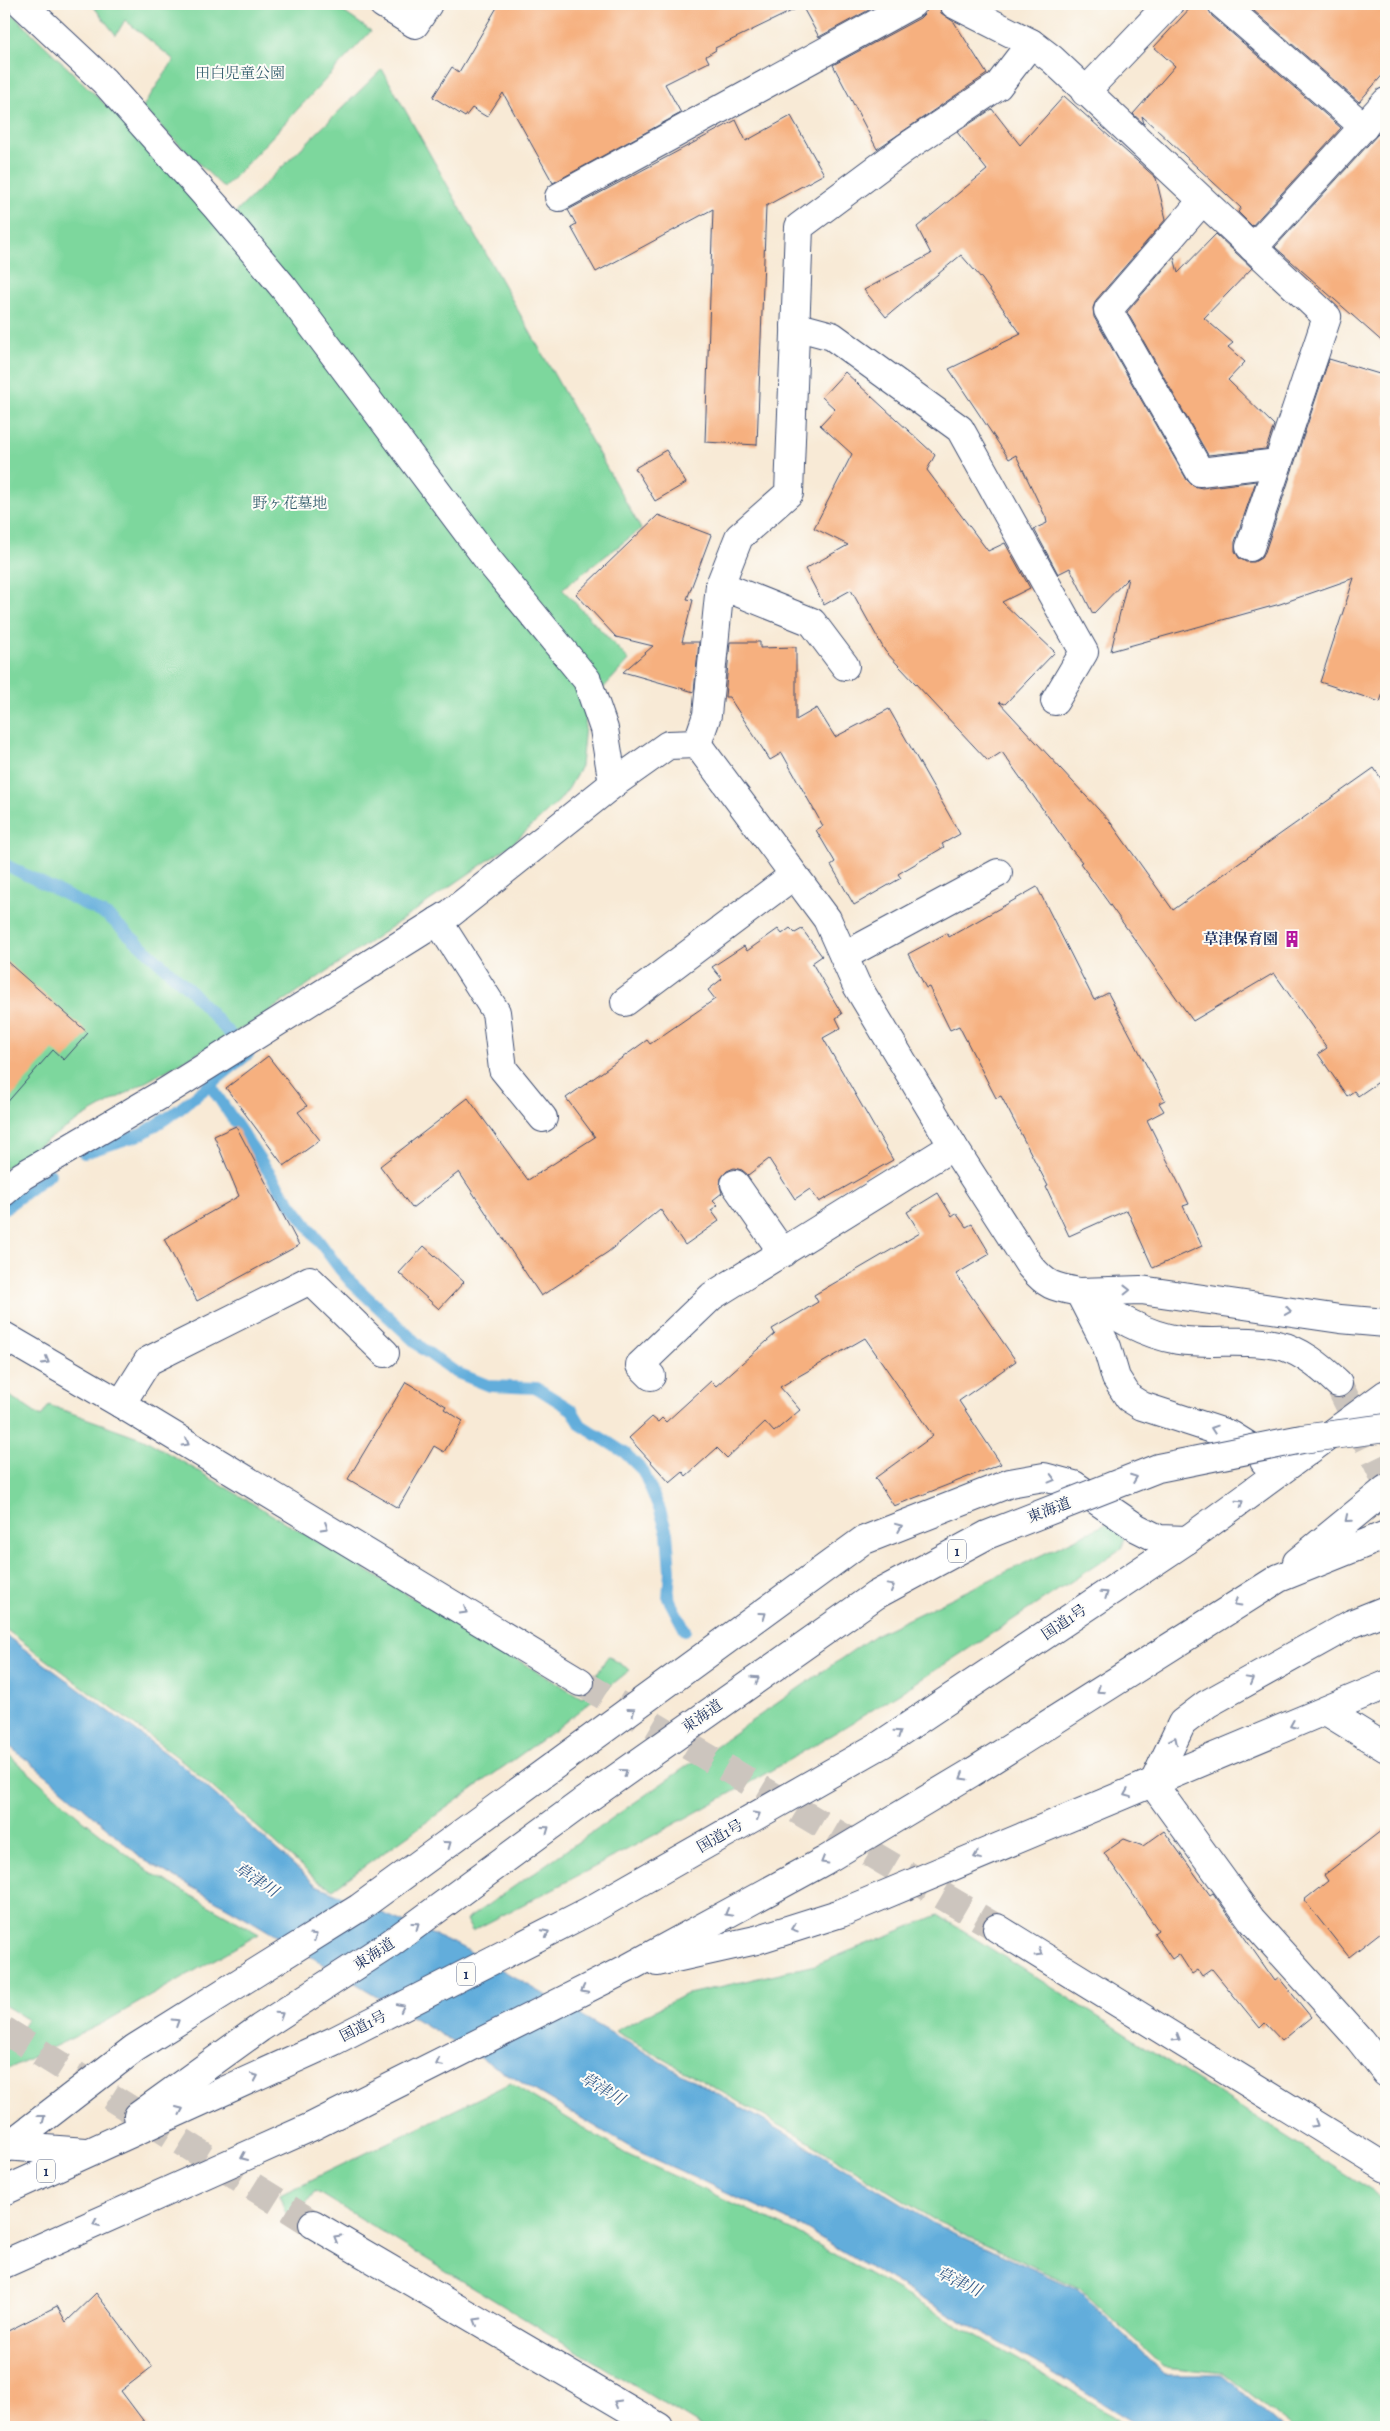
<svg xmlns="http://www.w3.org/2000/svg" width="1390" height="2431" font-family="Alegreya,'Noto Serif JP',serif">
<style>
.green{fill:#7dd79d;stroke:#4c837e}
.water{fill:#62addb;stroke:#3e6e9c}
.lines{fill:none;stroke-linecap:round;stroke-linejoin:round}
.stream{stroke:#62addb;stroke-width:12}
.building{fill:#f6b07f}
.minor-tunnel{stroke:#ccc5be;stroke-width:28;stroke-dasharray:28 14;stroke-linecap:butt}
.highway-tunnel{stroke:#ccc5be;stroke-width:28;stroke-dasharray:28 14;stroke-linecap:butt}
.minor-casing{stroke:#3c4b70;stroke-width:30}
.highway-casing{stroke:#3c4b70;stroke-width:30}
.minor{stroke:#fff;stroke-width:28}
.highway{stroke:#fff;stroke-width:28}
.highway-bridge-casing{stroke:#3c4b70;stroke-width:30;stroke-linecap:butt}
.highway-bridge{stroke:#fff;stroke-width:28}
.oneway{stroke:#8d97ae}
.labels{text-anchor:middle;stroke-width:4;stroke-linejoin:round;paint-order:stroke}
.shield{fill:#fdfcf7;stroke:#5f6c8c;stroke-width:1}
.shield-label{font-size:14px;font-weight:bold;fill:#1b2f5e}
.park-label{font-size:15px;fill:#386171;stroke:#fdfcf7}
.poi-label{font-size:15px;font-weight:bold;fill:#1b2f5e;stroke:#fdfcf7;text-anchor:end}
.street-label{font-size:15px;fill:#1b2f5e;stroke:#fdfcf7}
.water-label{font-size:16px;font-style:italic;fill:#345b8a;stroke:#fdfcf7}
</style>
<rect width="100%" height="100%" fill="#fdfcf7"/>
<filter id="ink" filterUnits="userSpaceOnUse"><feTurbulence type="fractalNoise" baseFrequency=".02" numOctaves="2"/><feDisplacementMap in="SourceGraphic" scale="10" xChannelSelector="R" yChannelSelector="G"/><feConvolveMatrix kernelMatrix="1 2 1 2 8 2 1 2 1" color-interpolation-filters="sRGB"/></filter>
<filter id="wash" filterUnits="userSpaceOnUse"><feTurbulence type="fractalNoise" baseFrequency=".0096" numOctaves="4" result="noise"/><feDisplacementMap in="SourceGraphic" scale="20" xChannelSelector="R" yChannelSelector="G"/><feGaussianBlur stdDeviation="1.12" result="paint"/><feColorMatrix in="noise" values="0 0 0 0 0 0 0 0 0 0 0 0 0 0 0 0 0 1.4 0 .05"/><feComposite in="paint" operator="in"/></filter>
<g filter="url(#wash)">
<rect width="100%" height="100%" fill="#f8ead6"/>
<!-- green -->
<g class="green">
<path d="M 95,4 L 332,4 L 371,31 L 224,188 L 142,108 L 174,60 L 125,20 L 116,35 L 93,6 Z"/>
<path d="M 4,6 L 226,222 L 382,69 L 641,529 L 562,589 L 629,660 L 587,706 L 581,766 L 569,788 L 559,801 L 512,844 L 255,1021 L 85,1116 L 12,1162 L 4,1170 Z"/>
<path d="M 4,1392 L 41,1417 L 49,1405 L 144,1439 L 582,1698 L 608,1656 L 630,1670 L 555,1730 L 333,1889 L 318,1881 L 184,1762 L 4,1628 Z"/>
<path d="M 1108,1523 L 1125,1538 L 1122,1548 C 1006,1624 891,1702 770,1771 C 672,1827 572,1879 472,1931 L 466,1920 L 875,1635 Z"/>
<path d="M 4,1751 L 83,1820 L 148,1871 L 259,1934 L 103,2023 L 4,2071 L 4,2055 L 27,2019 L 4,2005 Z"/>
<path d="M 938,1915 L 1386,2200 L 1386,2427 L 1292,2427 L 1224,2373 L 1164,2367 L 1079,2288 L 936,2221 L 809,2142 L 615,2031 L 684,1995 L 815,1965 Z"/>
<path d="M 510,2083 L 626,2154 L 796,2232 L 1038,2371 L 1129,2427 L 702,2427 L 315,2191 L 291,2224 L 280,2195 Z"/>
</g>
<!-- water -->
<path class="water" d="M 4,1634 L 182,1765 L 316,1885 L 462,1947 L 806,2145 L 934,2224 L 1077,2289 L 1165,2375 L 1223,2375 L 1282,2427 L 1141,2427 L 1045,2368 L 923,2299 L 802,2227 L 633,2149 L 248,1919 L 144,1860 L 51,1779 L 4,1742 Z"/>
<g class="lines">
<!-- stream -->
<g class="stream">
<path d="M 4,864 L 108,916 L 188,988 L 248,1054 L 176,1112 L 142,1134 L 84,1153"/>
<path d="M 210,1085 L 280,1189 L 339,1268 L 351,1282 L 424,1350 L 455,1372 L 490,1386 L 537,1388 L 572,1410 L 581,1425 L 625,1453 L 643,1471 L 660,1510 L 667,1533 L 670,1571 L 668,1598 L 685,1630"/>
<path d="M 4,1209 L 50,1174"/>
</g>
</g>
<g id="blocks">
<!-- building -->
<g class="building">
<path d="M 499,4 L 880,4 L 819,37 L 802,6 L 715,48 L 716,50 L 706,56 L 709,62 L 665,84 L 681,113 L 553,183 L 503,93 L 487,117 L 472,108 L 465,117 L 433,97 L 452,67 L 459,72 Z"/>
<path d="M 928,4 L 939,4 L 941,13 L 954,22 L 987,74 L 877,149 L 833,65 L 920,18 L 926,12 Z"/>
<path d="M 1194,4 L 1207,4 L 1212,16 L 1341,128 L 1252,226 L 1238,212 L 1241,208 L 1142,116 L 1144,124 L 1133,114 L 1175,66 L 1154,47 Z"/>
<path d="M 1246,4 L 1386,4 L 1386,71 L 1359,102 Z"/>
<path d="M 1064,96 L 1156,178 L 1166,219 L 1096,300 L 1093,308 L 1094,317 L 1187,480 L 1193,486 L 1202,488 L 1256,481 L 1235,542 L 1235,551 L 1239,558 L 1246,562 L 1254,562 L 1261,558 L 1265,552 L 1329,359 L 1386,376 L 1386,684 L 1380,702 L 1320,682 L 1354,578 L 1280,604 L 1111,651 L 1128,578 L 1093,614 L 1070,568 L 1058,574 L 1034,529 L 1047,523 L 1046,518 L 1016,455 L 1009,459 L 949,369 L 1021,334 L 982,279 L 961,255 L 886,317 L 864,290 L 931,254 L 917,227 L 987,170 L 957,132 L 992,109 L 1020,145 Z"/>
<path d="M 791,116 L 824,174 L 766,206 L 757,445 L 705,442 L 713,209 L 596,272 L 571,227 L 576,224 L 568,210 L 736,120 L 746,141 Z"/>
<path d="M 1378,134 L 1386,142 L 1386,345 L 1275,247 Z"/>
<path d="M 1216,234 L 1252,268 L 1204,318 L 1233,343 L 1228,347 L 1245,362 L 1228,380 L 1274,425 L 1266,449 L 1208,455 L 1127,312 L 1174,257 L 1178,273 Z"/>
<path d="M 845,372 L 935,455 L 927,470 L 988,551 L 1005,543 L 1030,588 L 1002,602 L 1055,652 L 1005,704 L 999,702 L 1111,823 L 1173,910 L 1374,768 L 1386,786 L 1386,1077 L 1358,1096 L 1354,1091 L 1347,1096 L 1318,1054 L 1327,1048 L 1274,973 L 1193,1021 L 1080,863 L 1082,862 L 1071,849 L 1002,752 L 988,761 L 885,651 L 851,590 L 824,605 L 805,569 L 848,545 L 814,528 L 852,454 L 820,425 L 835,409 L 822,397 Z"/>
<path d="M 666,450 L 686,483 L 655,501 L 635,468 Z"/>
<path d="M 658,515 L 711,535 L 687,599 L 693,600 L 682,642 L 699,642 L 694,692 L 623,672 L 653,646 L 616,637 L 576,594 Z"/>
<path d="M 730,642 L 760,642 L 760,648 L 796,647 L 796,720 L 817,708 L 835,737 L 889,709 L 960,834 L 942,844 L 944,847 L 898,874 L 901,878 L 854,905 L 831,865 L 835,862 L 816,830 L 823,826 L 782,753 L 770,760 L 729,697 L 725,697 Z"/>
<path d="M 1037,887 L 1094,1000 L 1108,993 L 1165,1100 L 1159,1103 L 1164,1111 L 1147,1120 L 1189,1204 L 1183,1206 L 1202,1246 L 1153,1268 L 1127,1210 L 1069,1236 L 1046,1187 L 1048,1186 L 1001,1096 L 996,1098 L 959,1026 L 950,1030 L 929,987 L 926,988 L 908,954 L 947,933 L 949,937 Z"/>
<path d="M 790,928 L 795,933 L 802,929 L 822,956 L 812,963 L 842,1014 L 836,1018 L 841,1028 L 823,1038 L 893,1160 L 819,1202 L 810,1189 L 795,1199 L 769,1159 L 748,1175 L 742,1170 L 734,1168 L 727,1171 L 721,1178 L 720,1186 L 722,1193 L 713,1200 L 718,1205 L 711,1210 L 719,1221 L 685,1245 L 660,1209 L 608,1252 L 541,1296 L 459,1172 L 412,1208 L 380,1166 L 468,1098 L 528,1180 L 595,1137 L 566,1098 L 647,1040 L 650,1044 L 715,999 L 708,990 L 722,979 L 712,967 L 744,946 L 747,951 L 778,929 L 782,934 Z"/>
<path d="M 4,959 L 88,1033 L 64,1060 L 53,1050 L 4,1106 Z"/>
<path d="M 268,1056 L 307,1106 L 298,1112 L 320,1140 L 284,1166 L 226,1088 Z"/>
<path d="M 236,1126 L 299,1245 L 197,1301 L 164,1239 L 239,1196 L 214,1136 Z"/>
<path d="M 938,1193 L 952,1216 L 956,1213 L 966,1227 L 972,1224 L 990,1254 L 956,1274 L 1016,1361 L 959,1401 L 1001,1464 L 894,1506 L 875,1478 L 933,1436 L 865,1338 L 780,1387 L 800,1410 L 774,1432 L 765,1422 L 727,1458 L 717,1448 L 686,1476 L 683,1472 L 670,1483 L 629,1438 L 652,1417 L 658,1422 L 662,1418 L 666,1422 L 711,1381 L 716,1386 L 775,1334 L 772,1329 L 818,1302 L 814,1295 L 920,1233 L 907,1212 Z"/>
<path d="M 424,1246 L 464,1282 L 439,1309 L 399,1273 Z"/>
<path d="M 406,1382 L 446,1406 L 444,1409 L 463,1421 L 444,1452 L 434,1446 L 398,1508 L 348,1479 Z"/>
<path d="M 1386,1827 L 1386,1928 L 1349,1957 L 1304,1900 L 1328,1881 L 1324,1875 Z"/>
<path d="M 1164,1831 L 1210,1895 L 1213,1893 L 1275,1981 L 1279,1978 L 1311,2017 L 1282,2041 L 1265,2023 L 1260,2028 L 1212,1969 L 1202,1976 L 1198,1970 L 1192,1974 L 1179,1954 L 1172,1959 L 1154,1933 L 1158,1930 L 1104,1853 L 1124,1839 L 1143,1846 Z"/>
<path d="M 96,2293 L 152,2367 L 121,2391 L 148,2427 L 4,2427 L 4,2333 L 57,2306 L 66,2322 Z"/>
</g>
</g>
</g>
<g filter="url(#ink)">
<use href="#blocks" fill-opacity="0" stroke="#3c4b70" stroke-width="1"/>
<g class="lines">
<!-- minor-tunnel -->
<g class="minor-tunnel">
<path d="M 580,1682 L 997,1928"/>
<path d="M 4,2030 L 313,2224"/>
</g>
<!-- highway-tunnel -->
<path class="highway-tunnel" d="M 1338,1383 L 1386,1481"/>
<!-- minor casing -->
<g class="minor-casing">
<g id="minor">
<path d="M 22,4 L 104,81 L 217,208 L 284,288 L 489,561 L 587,680 L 604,729 L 613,784"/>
<path d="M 383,4 L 415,24 L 428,4"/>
<path d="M 1222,4 L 1364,127"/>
<path d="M 1031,43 L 1052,59 L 1327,317 L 1250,547"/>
<path d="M 1085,92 L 1169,4"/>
<path d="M 559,197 L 912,4"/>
<path d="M 1202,201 L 1108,310 L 1200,472 L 1278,463"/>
<path d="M 1253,248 L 1386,102"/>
<path d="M 795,326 L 832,336 L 960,429 L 1084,652 L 1055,701"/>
<path d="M 720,585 L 812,622 L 845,666"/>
<path d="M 697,744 L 707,715 L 720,585 L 739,537 L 789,493 L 799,227 L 905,148 L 998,86 L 1031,43 L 954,4"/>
<path d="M 697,744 L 827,919 L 856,984 L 953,1146 L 1030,1266 C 1047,1286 1053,1287 1079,1292"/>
<path d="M 438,921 L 496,1012 L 503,1069 L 543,1118"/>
<path d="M 844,956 L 998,873"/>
<path d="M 625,1002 L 794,875"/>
<path d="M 735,1184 L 783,1253"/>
<path d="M 4,1192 L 22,1176 L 159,1096 L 451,913 L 613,784 L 668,745 L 697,744"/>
<path d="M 4,1336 L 121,1404 L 580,1682"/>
<path d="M 651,1376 L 640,1365 L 712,1296 L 953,1146"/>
<path d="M 121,1404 L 148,1361 L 310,1280 L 385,1353"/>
<path d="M 1326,1711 L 1386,1748"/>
<path d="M 1153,1784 L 1251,1919 L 1360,2040 L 1386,2073"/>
<path d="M 997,1928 L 1386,2168"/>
<path d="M 313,2224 L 659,2427"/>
</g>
</g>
<!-- highway casing -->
<g class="highway-casing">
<g id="highway">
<path d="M 1079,1292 L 1141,1290 L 1340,1319 L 1386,1323"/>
<path d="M 1079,1292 L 1107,1347 L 1116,1378 L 1129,1398 L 1142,1406 L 1231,1435 L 1263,1455 L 1264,1461"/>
<path d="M 1080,1292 C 1113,1314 1138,1333 1178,1340 C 1211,1345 1245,1338 1277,1345 C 1300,1349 1322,1368 1338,1383"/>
<path d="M 1297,1562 L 1386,1489"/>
<path d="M 1153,1784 L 1182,1723 L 1207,1704 L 1351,1624 L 1386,1610"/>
<path d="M 657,1962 L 756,1940 L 841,1913 L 1386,1685"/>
<path d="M 138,2116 L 260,2028 L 391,1943 L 584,1801"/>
<path d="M 4,2146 L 86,2152"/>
<path d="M 4,2149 L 135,2048 L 359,1908 L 862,1541 L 1010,1483 L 1044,1477 L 1074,1485 L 1137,1528 L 1159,1539 L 1187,1540"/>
<path d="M 4,2191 L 334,2041 L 589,1911 L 882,1744 L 1187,1540 L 1386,1394"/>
<path d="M 4,2264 L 311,2127 L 628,1968 L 824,1861 L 971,1773 L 1279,1578 L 1386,1535"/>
</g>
</g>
<!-- minor -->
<use href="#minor" class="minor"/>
<!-- highway -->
<use href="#highway" class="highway"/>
<!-- highway-bridge casing -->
<g class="highway-bridge-casing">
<path id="highway-bridge" d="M 584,1801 L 876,1595 L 987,1535 L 1158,1468 L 1302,1439 L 1386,1428"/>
</g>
<!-- highway-bridge -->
<use href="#highway-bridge" class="highway-bridge"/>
</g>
<!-- one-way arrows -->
<defs><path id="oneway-chevron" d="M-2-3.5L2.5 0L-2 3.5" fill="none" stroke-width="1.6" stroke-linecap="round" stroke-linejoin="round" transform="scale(1.25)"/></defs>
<g class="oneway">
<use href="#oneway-chevron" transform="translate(1127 1290) rotate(-1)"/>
<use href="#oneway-chevron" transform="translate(1288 1311) rotate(9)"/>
<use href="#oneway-chevron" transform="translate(46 1361) rotate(30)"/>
<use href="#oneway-chevron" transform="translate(1214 1429) rotate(-161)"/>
<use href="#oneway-chevron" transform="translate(186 1443) rotate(31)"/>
<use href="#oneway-chevron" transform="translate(1134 1478) rotate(-21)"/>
<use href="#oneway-chevron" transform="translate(1052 1479) rotate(15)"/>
<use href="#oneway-chevron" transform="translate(1240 1503) rotate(-35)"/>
<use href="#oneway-chevron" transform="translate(1348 1519) rotate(140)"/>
<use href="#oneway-chevron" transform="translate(325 1527) rotate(31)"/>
<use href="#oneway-chevron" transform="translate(899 1527) rotate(-22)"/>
<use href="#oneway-chevron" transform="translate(891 1587) rotate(-29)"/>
<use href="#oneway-chevron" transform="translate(1105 1594) rotate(-34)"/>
<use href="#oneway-chevron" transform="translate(1237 1603) rotate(149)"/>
<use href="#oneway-chevron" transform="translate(464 1611) rotate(31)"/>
<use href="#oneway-chevron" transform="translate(763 1615) rotate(-36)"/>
<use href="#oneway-chevron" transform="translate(756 1679) rotate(-35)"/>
<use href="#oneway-chevron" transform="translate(1250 1680) rotate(-29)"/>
<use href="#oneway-chevron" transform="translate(1100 1690) rotate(147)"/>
<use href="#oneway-chevron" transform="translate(632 1711) rotate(-36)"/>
<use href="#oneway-chevron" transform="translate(1293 1725) rotate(157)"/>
<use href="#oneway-chevron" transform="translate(898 1733) rotate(-34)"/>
<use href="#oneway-chevron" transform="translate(1174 1740) rotate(-64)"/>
<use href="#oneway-chevron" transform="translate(624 1772) rotate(-36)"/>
<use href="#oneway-chevron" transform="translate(963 1777) rotate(149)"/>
<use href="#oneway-chevron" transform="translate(1127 1794) rotate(158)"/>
<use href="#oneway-chevron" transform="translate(757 1815) rotate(-30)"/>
<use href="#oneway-chevron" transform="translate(546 1829) rotate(-36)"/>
<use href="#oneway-chevron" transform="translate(448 1844) rotate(-36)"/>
<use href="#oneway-chevron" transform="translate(977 1856) rotate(158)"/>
<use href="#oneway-chevron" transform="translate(824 1861) rotate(150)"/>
<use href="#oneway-chevron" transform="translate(728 1913) rotate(151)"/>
<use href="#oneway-chevron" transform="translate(416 1925) rotate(-36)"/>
<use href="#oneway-chevron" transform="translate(794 1928) rotate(162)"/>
<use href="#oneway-chevron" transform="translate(546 1933) rotate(-27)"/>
<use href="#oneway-chevron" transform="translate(314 1936) rotate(-32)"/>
<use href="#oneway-chevron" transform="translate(1039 1953) rotate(31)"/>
<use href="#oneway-chevron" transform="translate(584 1990) rotate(153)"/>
<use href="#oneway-chevron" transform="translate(401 2007) rotate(-27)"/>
<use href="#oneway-chevron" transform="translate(280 2015) rotate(-33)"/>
<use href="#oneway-chevron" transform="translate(176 2022) rotate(-32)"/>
<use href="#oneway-chevron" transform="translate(1177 2038) rotate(31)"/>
<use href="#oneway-chevron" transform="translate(439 2063) rotate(153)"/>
<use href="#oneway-chevron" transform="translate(255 2077) rotate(-24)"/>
<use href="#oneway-chevron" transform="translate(180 2110) rotate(-24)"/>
<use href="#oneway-chevron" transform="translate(42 2118) rotate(-37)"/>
<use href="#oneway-chevron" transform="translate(1315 2124) rotate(32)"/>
<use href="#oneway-chevron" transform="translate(244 2157) rotate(156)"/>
<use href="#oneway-chevron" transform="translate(96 2223) rotate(156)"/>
<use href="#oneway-chevron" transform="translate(337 2238) rotate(-150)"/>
<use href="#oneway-chevron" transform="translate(477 2321) rotate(-150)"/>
<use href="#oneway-chevron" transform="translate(617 2403) rotate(-150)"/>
</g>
</g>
<!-- icons -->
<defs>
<g id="building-bare" transform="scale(1.35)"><path d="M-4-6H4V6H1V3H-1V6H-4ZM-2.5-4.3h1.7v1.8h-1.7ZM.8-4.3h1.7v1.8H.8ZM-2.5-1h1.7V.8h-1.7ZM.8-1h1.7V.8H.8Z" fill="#b5179e" stroke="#fdfcf7" stroke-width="2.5" paint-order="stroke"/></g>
</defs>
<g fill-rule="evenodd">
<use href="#building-bare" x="1292" y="939"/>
</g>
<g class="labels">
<!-- shield labels -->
<g class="shield">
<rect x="948" y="1539.5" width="18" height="23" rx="4"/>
<rect x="457" y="1962.5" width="18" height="23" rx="4"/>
<rect x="37" y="2159.5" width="18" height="23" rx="4"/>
</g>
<g class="shield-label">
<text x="957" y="1556">1</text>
<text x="466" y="1979">1</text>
<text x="46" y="2176">1</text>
</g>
<!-- park labels -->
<g class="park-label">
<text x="240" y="78">田白児童公園</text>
<text x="290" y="508">野ヶ花墓地</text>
</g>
<!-- poi labels -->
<g class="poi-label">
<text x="1278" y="944">草津保育園</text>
</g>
<!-- street labels -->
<g class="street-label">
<text transform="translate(1049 1510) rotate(-21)" y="5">東海道</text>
<text transform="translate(1064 1622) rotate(-34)" y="5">国道1号</text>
<text transform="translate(702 1716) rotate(-35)" y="5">東海道</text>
<text transform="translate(720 1836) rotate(-30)" y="5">国道1号</text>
<text transform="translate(374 1954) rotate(-33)" y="5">東海道</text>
<text transform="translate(363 2026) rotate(-27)" y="5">国道1号</text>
</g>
<!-- water labels -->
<g class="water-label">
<text transform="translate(257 1879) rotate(33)" y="6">草津川</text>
<text transform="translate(603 2088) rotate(31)" y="6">草津川</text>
<text transform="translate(959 2281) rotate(25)" y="6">草津川</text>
</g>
</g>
<!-- margin -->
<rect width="1390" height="2431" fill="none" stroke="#fdfcf7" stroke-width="20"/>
</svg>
